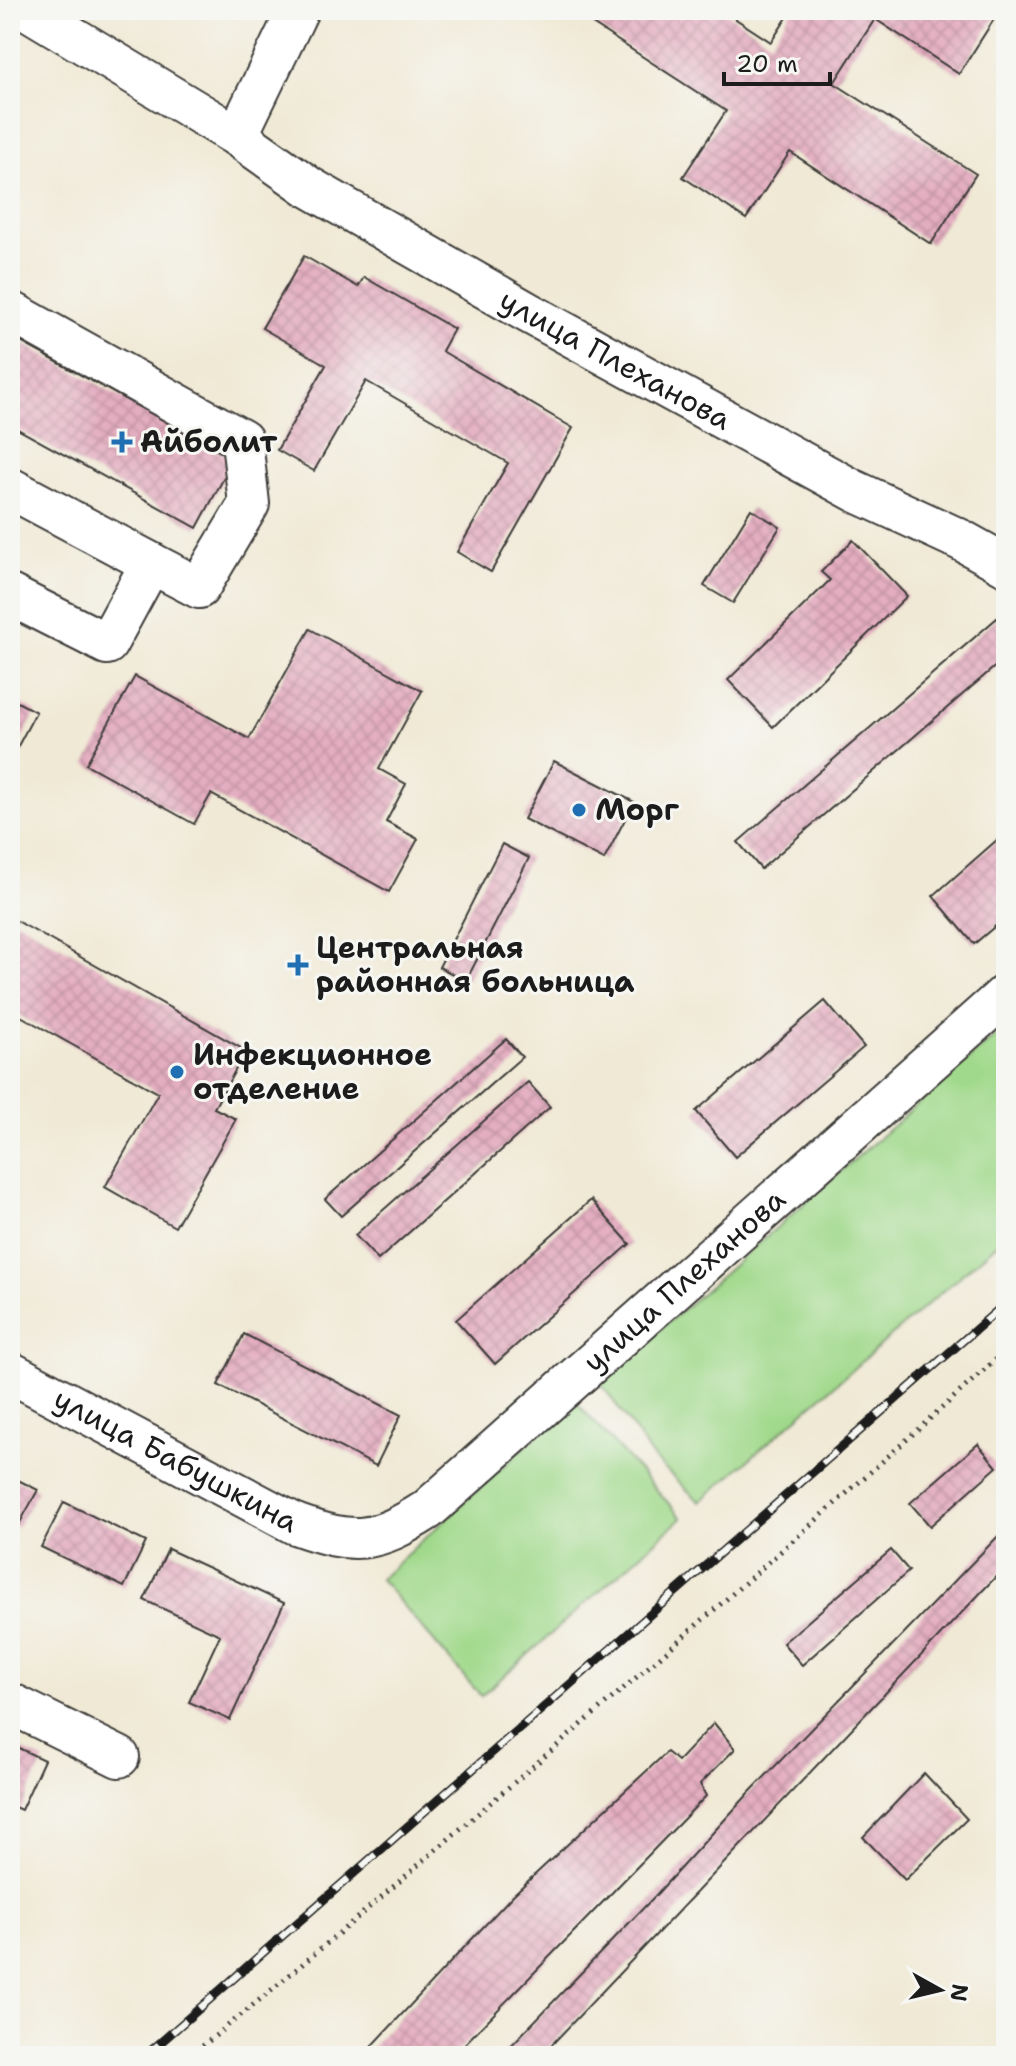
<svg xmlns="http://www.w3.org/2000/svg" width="1016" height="2066" font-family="'Shantell Sans',sans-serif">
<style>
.green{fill:#a0d98b;stroke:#5e7a54;stroke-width:2}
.building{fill:url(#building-cross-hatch)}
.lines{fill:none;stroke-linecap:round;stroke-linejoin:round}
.minor-casing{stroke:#3c3b38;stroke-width:44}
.path{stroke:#3c3b38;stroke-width:5;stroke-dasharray:2 6;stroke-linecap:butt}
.minor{stroke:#fff;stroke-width:40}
.rail-casing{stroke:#1c1c1c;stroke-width:9}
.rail{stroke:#f6f6f2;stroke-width:6;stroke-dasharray:18;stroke-linecap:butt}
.poi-dot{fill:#1f6fb2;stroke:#f6f6f2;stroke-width:3}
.labels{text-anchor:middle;stroke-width:6;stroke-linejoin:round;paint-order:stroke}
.street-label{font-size:30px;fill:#1c1c1c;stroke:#f6f6f2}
.poi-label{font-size:30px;font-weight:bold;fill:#1c1c1c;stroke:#f6f6f2;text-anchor:start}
</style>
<defs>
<pattern id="building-cross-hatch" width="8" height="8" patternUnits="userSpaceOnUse" patternTransform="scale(2)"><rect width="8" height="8" fill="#e4aec1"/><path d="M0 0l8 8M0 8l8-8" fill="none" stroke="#c395a5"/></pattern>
</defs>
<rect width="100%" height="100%" fill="#f6f6f2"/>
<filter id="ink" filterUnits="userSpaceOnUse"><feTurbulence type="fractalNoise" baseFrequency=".0125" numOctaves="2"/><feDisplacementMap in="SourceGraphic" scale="16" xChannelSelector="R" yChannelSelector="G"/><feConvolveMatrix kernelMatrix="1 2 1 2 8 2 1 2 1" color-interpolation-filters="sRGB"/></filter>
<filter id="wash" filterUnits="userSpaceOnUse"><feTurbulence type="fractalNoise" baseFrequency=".006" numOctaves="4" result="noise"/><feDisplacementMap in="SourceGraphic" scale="32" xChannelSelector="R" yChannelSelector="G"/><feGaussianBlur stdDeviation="1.8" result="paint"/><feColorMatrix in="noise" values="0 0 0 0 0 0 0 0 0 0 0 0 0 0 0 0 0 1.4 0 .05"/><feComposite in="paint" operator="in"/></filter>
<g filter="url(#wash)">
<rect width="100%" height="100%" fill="#f0e9d5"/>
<!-- green -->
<g class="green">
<path d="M 1006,1027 L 1006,1236 L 700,1502 L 655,1460 L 600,1382 Z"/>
<path d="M 575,1401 L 682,1518 L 481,1696 L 380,1579 Z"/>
</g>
<g id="blocks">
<!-- building -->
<g class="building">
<path d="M 571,10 L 722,10 L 771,42 L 792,10 L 993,10 L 998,13 L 959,74 L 875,19 L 834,83 L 976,174 L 931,244 L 790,152 L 746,219 L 683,177 L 726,111 Z"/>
<path d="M 304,256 L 358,287 L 364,277 L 454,329 L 442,351 L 573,428 L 491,572 L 457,552 L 508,463 L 366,381 L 314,471 L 277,450 L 326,365 L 262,328 Z"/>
<path d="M 10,336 L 234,459 L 197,528 L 10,425 Z"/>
<path d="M 751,509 L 780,527 L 733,603 L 704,586 Z"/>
<path d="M 853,540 L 907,596 L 773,727 L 728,680 L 830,580 L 821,572 Z"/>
<path d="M 997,618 L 1006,629 L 1006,657 L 761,869 L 738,842 Z"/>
<path d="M 310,629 L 422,691 L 379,769 L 406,784 L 386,822 L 418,839 L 389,892 L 211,794 L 194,824 L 86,764 L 135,676 L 249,739 Z"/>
<path d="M 10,698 L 36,712 L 10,761 Z"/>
<path d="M 554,761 L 634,802 L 604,860 L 524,819 Z"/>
<path d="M 1006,832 L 1006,917 L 974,944 L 933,896 Z"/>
<path d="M 502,844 L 529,858 L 466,981 L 439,967 Z"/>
<path d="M 10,917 L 246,1051 L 214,1108 L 236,1119 L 175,1227 L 105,1187 L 158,1093 L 10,1010 Z"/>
<path d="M 825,1001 L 864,1047 L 735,1157 L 696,1111 Z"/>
<path d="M 506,1039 L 522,1057 L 341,1216 L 325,1199 Z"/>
<path d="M 528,1082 L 550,1107 L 378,1260 L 355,1235 Z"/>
<path d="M 591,1200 L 630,1244 L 495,1364 L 456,1320 Z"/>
<path d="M 244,1334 L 401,1415 L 376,1466 L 218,1385 Z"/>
<path d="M 978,1444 L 997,1467 L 930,1526 L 910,1503 Z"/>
<path d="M 10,1476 L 38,1490 L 17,1528 L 10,1524 Z"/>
<path d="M 64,1502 L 146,1542 L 124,1587 L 41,1547 Z"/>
<path d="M 1006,1528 L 1006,1566 L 541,2056 L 501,2056 L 655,1896 L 750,1792 Z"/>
<path d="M 168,1549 L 284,1603 L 230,1720 L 189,1702 L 220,1635 L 144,1600 Z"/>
<path d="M 891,1550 L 909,1571 L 802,1665 L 783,1643 Z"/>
<path d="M 714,1723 L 735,1749 L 700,1784 L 706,1796 L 453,2056 L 363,2056 L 513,1895 L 667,1752 L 678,1761 Z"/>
<path d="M 10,1744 L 44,1760 L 21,1810 L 10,1805 Z"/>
<path d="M 924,1773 L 967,1819 L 905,1880 L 863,1837 Z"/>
</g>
</g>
</g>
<g filter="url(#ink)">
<use href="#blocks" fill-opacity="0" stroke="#3c3b38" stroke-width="2"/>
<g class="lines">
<!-- minor casing -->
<g class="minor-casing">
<g id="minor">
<path id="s1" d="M 28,10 L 237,136 L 309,187 L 527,312 L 855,491 L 961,540 L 1006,565"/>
<path d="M 237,136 L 298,10"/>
<path d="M 10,311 L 242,440 L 249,504 L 199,588 L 151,563 L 107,644 L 10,595"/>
<path d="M 10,488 L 151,563"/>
<path id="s2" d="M 10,1372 L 295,1524 C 354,1545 374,1544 427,1510 L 1006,994"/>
<path d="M 10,1703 L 119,1757"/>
</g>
</g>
<!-- path -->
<path class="path" d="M 190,2056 C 295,1973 395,1885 496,1798 C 668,1651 839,1502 1006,1350"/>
<!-- minor -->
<use href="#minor" class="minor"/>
<!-- rail casing -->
<g class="rail-casing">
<path id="rail" d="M 145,2056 L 1006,1303"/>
</g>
<!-- rail -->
<use href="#rail" class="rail"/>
</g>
</g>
<!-- markers -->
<g class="poi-dot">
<path d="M118 430h8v8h8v8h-8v8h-8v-8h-8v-8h8z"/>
<circle cx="579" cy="810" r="8"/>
<path d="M294 953h8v8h8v8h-8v8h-8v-8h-8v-8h8z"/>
<circle cx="177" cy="1072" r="8"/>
</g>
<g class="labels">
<!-- street labels -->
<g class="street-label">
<text dy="10" stroke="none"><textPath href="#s1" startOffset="684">улица Плеханова</textPath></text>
<text dy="10" stroke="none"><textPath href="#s2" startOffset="808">улица Плеханова</textPath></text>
<text dy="10" stroke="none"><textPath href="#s2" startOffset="188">улица Бабушкина</textPath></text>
</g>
<!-- poi labels -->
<g class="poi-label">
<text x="140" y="452">Айболит</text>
<text x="595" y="820">Морг</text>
<text x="316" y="958">Центральная<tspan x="316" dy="34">районная больница</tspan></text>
<text x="193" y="1065">Инфекционное<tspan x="193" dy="34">отделение</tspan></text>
</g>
</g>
<!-- margin -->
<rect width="1016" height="2066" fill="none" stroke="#f6f6f2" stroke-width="40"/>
<!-- north arrow -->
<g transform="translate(940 1990) rotate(98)" stroke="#f6f6f2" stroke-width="6" paint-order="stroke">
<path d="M0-6L14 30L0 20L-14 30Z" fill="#1c1c1c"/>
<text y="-12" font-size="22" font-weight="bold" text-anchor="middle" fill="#1c1c1c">N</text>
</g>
<!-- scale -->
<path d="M724 72v12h106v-12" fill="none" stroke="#1c1c1c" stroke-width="4"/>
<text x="736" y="72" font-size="24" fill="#1c1c1c" stroke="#f6f6f2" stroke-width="6" paint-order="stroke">20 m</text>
</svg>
